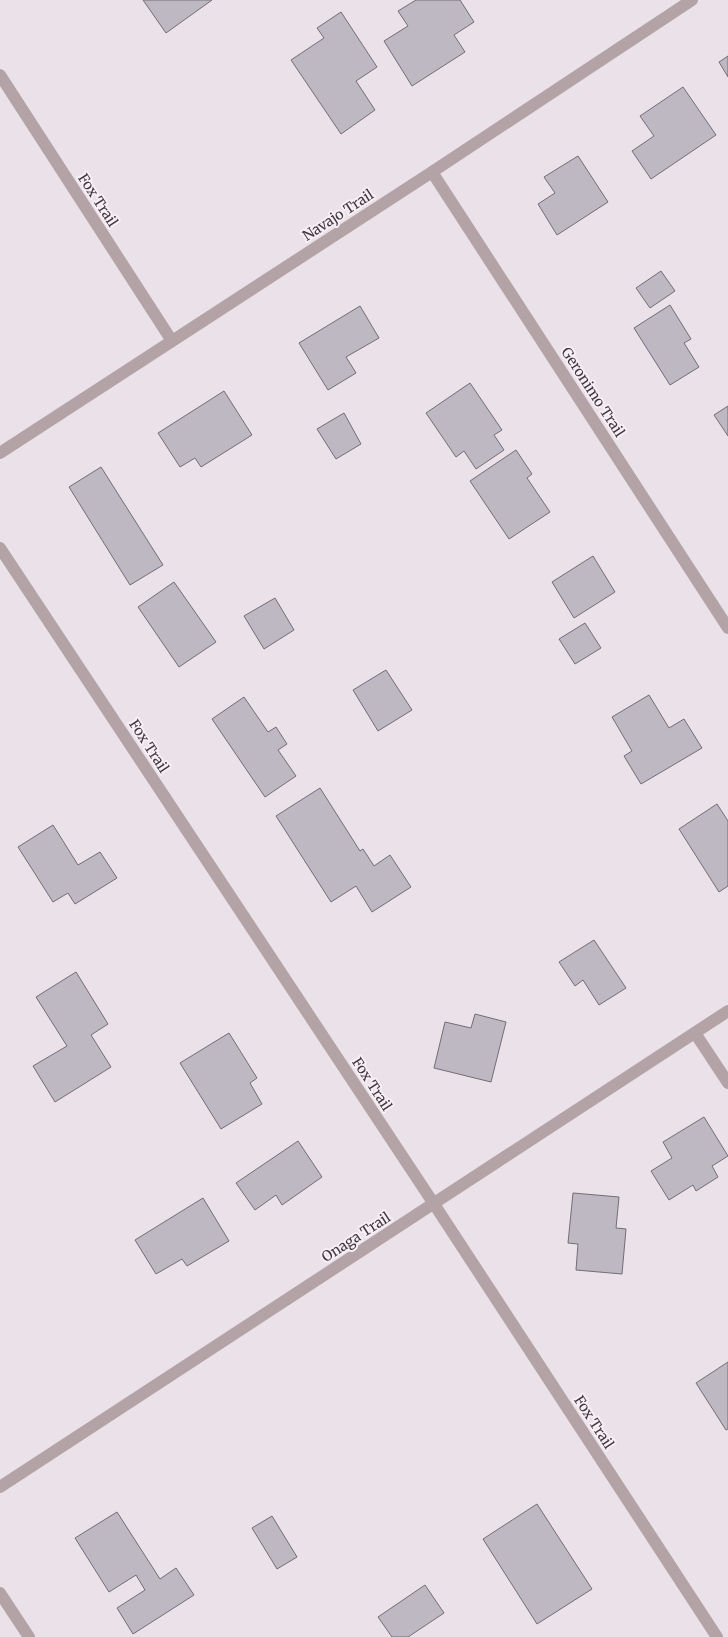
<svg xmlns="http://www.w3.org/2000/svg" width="728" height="1637" font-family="Merriweather,serif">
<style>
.building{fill:#bdb8c1;stroke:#726d76}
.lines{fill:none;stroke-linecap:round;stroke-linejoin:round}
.service{stroke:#b3a3a6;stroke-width:12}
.minor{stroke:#b3a3a6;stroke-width:12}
.tertiary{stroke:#b3a3a6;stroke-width:12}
.labels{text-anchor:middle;stroke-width:4;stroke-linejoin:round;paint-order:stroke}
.street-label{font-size:14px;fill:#3c383b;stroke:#f8eef5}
</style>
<rect width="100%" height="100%" fill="#ebe1e8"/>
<!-- building -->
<g class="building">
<path d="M 143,0 L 212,0 L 166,33 Z"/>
<path d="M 416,0 L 460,0 L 474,22 L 454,35 L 465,52 L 412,86 L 384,41 L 408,26 L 398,11 Z"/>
<path d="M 341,12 L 377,67 L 356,81 L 375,110 L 341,134 L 291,60 L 324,38 L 317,28 Z"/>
<path d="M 728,56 L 728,77 L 719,62 Z"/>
<path d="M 683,87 L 716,135 L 651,179 L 632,151 L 654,136 L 640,116 Z"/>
<path d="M 578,156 L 608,202 L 557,235 L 538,204 L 555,193 L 544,177 Z"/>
<path d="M 661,271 L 675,291 L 650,308 L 636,288 Z"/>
<path d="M 670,305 L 691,339 L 684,343 L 699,367 L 670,385 L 634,328 Z"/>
<path d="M 360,306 L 379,338 L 346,357 L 356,373 L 328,390 L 299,343 Z"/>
<path d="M 470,383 L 502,430 L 494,435 L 504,450 L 476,469 L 464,451 L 456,457 L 426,413 Z"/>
<path d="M 224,391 L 252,435 L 201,467 L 195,458 L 180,467 L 158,433 Z"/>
<path d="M 728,406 L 728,436 L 714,415 Z"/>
<path d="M 344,413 L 361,444 L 336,459 L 317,429 Z"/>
<path d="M 516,450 L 532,474 L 527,478 L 550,512 L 509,539 L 470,481 Z"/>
<path d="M 101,467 L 163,565 L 130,585 L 69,487 Z"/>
<path d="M 593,556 L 615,592 L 574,618 L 552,582 Z"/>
<path d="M 174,582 L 216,642 L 179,667 L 138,607 Z"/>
<path d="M 275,598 L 294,630 L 264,649 L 244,616 Z"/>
<path d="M 585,623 L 601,648 L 575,664 L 559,639 Z"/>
<path d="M 386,670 L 412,710 L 378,731 L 353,690 Z"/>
<path d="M 649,695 L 669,728 L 684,719 L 702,748 L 641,784 L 624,756 L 632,751 L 612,717 Z"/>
<path d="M 244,697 L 268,732 L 276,727 L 287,744 L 278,750 L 296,776 L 265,797 L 212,719 Z"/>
<path d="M 320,788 L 360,851 L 363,849 L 374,866 L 390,855 L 411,887 L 372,912 L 356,886 L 331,902 L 276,816 Z"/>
<path d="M 717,804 L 728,821 L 728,886 L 719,892 L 679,829 Z"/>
<path d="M 53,825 L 78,865 L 100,852 L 117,878 L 75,904 L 68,893 L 53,902 L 18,847 Z"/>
<path d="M 594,940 L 626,988 L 599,1005 L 583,980 L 575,986 L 559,962 Z"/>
<path d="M 76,972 L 108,1024 L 91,1035 L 111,1067 L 55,1102 L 33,1066 L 67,1046 L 36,997 Z"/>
<path d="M 475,1014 L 506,1022 L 491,1082 L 434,1068 L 445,1022 L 471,1028 Z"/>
<path d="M 229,1033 L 257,1078 L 250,1083 L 262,1104 L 221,1129 L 180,1063 Z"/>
<path d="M 704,1117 L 728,1156 L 712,1166 L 718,1177 L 696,1191 L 693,1185 L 669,1200 L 651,1171 L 672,1158 L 663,1142 Z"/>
<path d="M 298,1141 L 322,1177 L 282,1205 L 276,1195 L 255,1210 L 236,1183 Z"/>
<path d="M 573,1193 L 619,1197 L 616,1228 L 626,1229 L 622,1274 L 576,1270 L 578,1244 L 568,1243 Z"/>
<path d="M 203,1198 L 229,1241 L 187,1266 L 182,1259 L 156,1274 L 135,1240 Z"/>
<path d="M 728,1362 L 728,1429 L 726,1430 L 696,1383 Z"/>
<path d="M 537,1504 L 592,1589 L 537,1624 L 483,1539 Z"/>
<path d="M 117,1512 L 160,1579 L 176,1568 L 194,1595 L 133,1634 L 117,1608 L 145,1590 L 136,1575 L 109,1592 L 75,1538 Z"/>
<path d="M 272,1516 L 297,1557 L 277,1569 L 252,1528 Z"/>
<path d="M 425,1585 L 444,1613 L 408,1637 L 392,1637 L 378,1617 Z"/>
</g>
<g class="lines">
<!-- service -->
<path class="service" d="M 695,1033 L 728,1083"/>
<!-- minor -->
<g class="minor">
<path d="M 0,75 L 172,341"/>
<path d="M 432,172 L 728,628"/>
<path d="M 0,453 L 432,172 L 692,0"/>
<path d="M 0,548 L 434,1204 L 717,1637"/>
<path d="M 0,1593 L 29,1637"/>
</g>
<!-- tertiary -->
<path class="tertiary" d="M 0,1487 L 728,1011"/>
</g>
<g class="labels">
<!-- street labels -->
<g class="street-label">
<text transform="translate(98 200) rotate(57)" y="5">Fox Trail</text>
<text transform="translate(338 215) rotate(-33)" y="5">Navajo Trail</text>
<text transform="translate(593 392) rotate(57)" y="5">Geronimo Trail</text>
<text transform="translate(149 746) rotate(57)" y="5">Fox Trail</text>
<text transform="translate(372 1084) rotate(57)" y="5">Fox Trail</text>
<text transform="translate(356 1237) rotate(-33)" y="5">Onaga Trail</text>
<text transform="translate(594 1422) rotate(57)" y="5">Fox Trail</text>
</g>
</g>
</svg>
